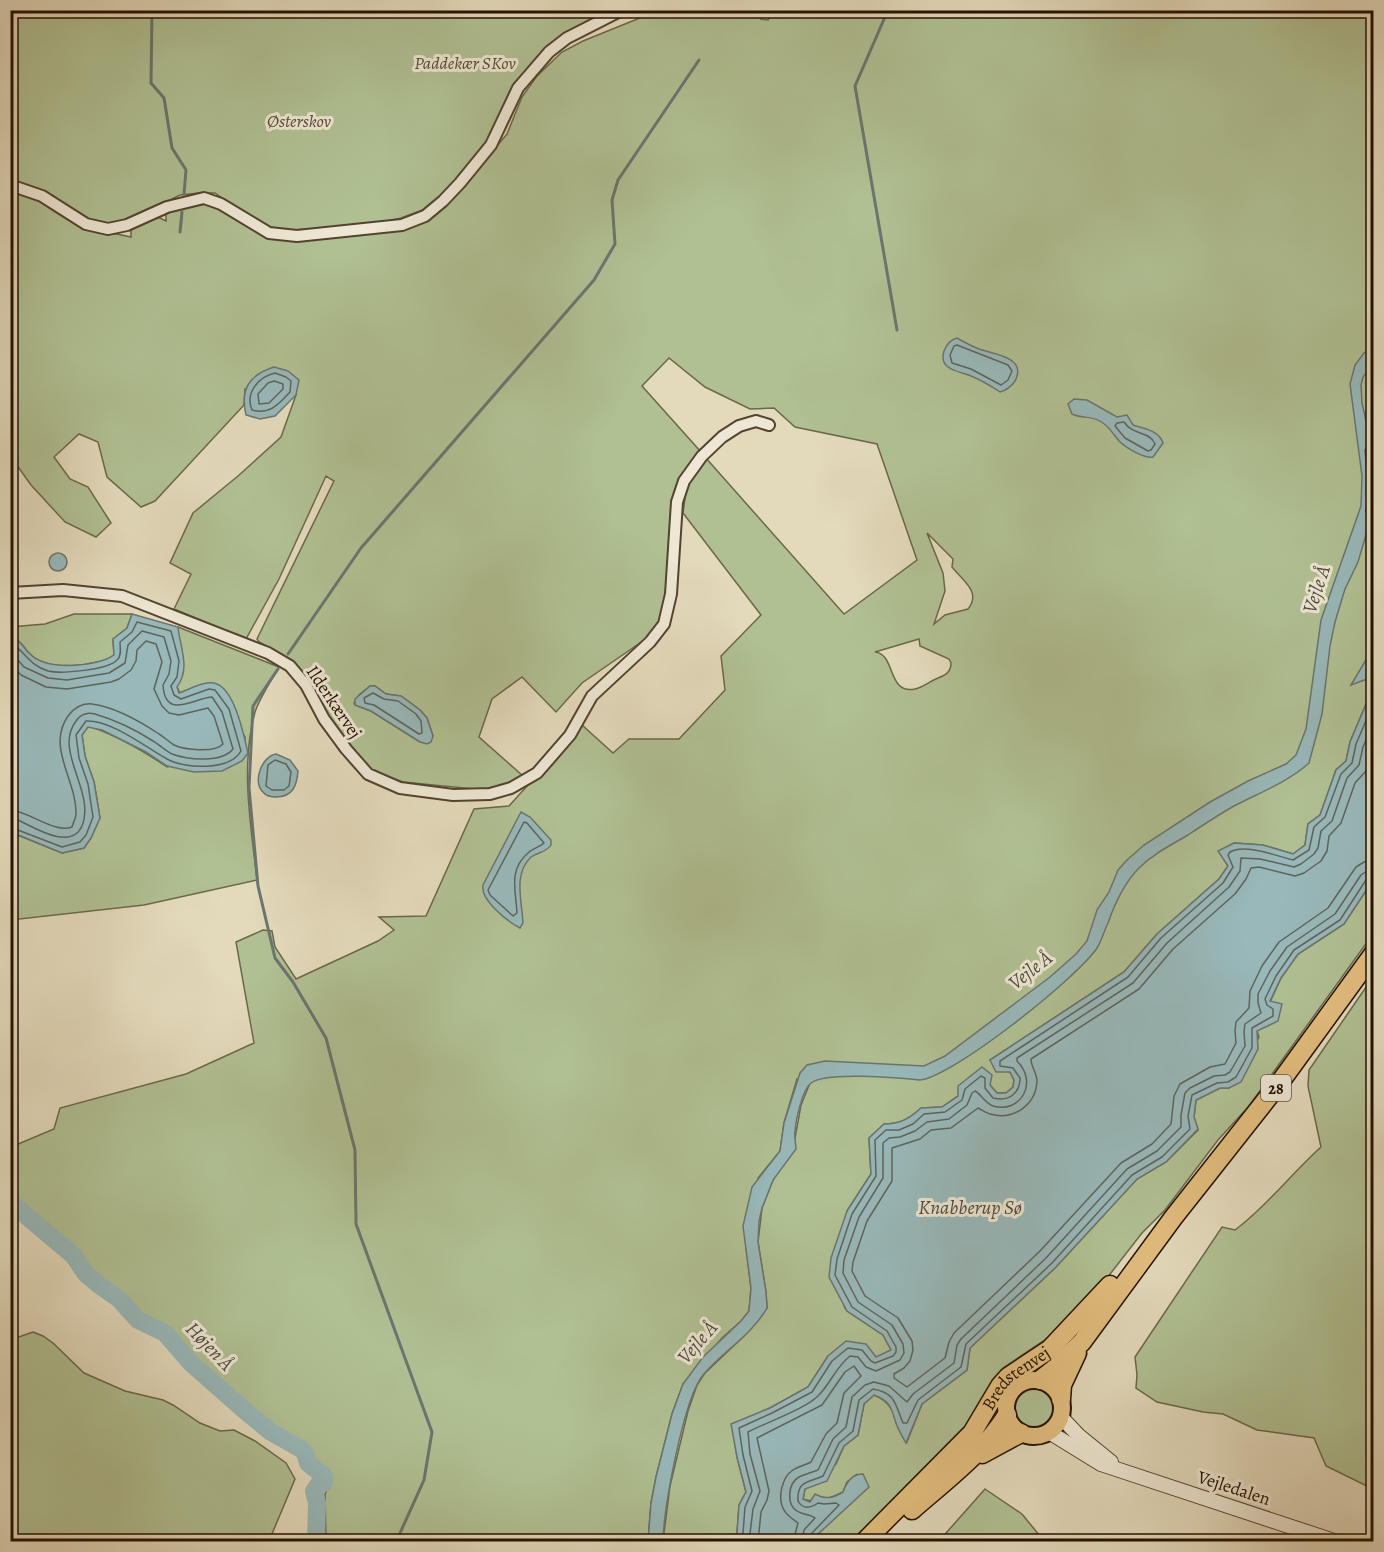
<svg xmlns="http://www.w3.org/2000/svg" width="1384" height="1552" font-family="Alegreya,serif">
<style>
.green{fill:#b0c093;stroke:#6a684a;stroke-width:1.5;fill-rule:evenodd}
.water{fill:#98b8b9;stroke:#6a756f;stroke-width:1.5}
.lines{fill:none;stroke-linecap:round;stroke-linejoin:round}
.shore{stroke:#5e645c;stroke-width:1.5}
.stream{stroke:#6a756f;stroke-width:3}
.river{stroke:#98b8b9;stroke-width:18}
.minor-casing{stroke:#54432f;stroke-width:14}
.tertiary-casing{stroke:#54432f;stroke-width:16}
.primary-casing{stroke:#241100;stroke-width:20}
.trunk-casing{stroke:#241100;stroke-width:21}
.minor{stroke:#ede7d3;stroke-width:10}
.tertiary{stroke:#ede7d3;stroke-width:14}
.primary{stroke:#e2bd7e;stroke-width:16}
.trunk{stroke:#e2bd7e;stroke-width:18}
.labels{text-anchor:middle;stroke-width:6;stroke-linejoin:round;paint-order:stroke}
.shield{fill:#ede7d3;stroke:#60513f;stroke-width:1.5}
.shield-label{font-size:16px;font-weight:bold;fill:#241100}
.park-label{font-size:18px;font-style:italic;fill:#554e33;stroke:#ede7d3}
.street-label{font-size:18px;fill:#241100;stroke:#ede7d3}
.water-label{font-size:20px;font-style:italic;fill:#4d4b41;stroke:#ede7d3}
</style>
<rect width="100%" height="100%" fill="#e3dabc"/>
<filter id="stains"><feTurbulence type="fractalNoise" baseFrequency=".00333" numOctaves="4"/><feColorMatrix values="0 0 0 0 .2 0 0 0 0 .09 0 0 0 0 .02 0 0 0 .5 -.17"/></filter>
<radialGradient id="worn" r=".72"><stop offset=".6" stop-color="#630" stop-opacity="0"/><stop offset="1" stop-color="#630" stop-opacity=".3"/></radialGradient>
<!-- green -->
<g class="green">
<path d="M 774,10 L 1373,11 L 1374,648 L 1352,684 L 1367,679 L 1372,690 L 1350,742 L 1346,761 L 1336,770 L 1320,815 L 1308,824 L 1305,845 L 1293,854 L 1263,845 L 1234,843 L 1219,851 L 1228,866 L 1219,879 L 1157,934 L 1124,972 L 990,1060 L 1010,1072 L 1014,1080 L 1013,1087 L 1006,1093 L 997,1093 L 990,1085 L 958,1096 L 942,1107 L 921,1108 C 909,1119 900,1124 884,1124 L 869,1138 L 871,1174 L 847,1211 L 844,1306 L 847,1311 L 883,1335 L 891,1350 L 876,1358 L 828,1356 L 808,1387 L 770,1408 L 732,1424 L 737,1457 L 746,1492 L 739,1505 L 737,1533 L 734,1541 L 663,1541 L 670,1486 L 688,1411 L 697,1385 L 705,1373 L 744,1336 L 767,1308 L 766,1292 L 758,1242 L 762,1208 L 773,1180 L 784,1163 L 795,1138 L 801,1105 L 810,1083 L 797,1079 L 784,1123 L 780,1151 L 758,1178 L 746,1247 L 751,1288 L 749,1311 L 741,1321 L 722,1338 L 683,1384 L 672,1414 L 656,1477 L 651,1503 L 648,1541 L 326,1541 L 325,1494 L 329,1486 L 326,1474 L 308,1463 L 305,1453 L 301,1449 L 271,1432 L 243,1409 L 191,1363 L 165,1333 L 138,1320 L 119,1299 L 99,1285 L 86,1274 L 72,1255 L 11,1202 L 11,1147 L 54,1129 L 60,1108 L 186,1074 L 254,1043 L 236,942 L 263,930 L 272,931 L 275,947 L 296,979 L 378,941 L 394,930 L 379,917 L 426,916 L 474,809 L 509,806 L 582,725 L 613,753 L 629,739 L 679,739 L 725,690 L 721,656 L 761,615 L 683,513 L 687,483 L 705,457 L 844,614 L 917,560 L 877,444 L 795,427 L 774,408 L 750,409 L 705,387 L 669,358 L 642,386 L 701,452 L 692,460 L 678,485 L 665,606 L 660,619 L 650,636 L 582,683 L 556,712 L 522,677 L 492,699 L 479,737 L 522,775 L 506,784 L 484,790 L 403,782 L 371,771 L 335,725 L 294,661 L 259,642 L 257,639 L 334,481 L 326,476 L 279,579 L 246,639 L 174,609 L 191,574 L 170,563 L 193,513 L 238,476 L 281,437 L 296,395 L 245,389 L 244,405 L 155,501 L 141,507 L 107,477 L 98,442 L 79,434 L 54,457 L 70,479 L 88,487 L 111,523 L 96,537 L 65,522 L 31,485 L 11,457 L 11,189 L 44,201 L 77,222 L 79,226 L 131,237 L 131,228 L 156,216 L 166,221 L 166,212 L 205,204 L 223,208 L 262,234 L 300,241 L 399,230 L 451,200 L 507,134 L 522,97 L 537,76 L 562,52 L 583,41 L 657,11 L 751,11 L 761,19 L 768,20 ZM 927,533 L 953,559 L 952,567 C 962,580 982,592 968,609 L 945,615 L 934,624 L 945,591 L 943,573 ZM 919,639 L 920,646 L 949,659 L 951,663 C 951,673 945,675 936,679 C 929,682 923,687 915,689 C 887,695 896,654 875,652 ZM 370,686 L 375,686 L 386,694 L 401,696 L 420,710 L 427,718 L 433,736 L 420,742 L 371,711 L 355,705 L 354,703 L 359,695 Z"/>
<path d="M 10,11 L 612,11 L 575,28 L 548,45 L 512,89 L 482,150 L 436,205 L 401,218 L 370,225 L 277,231 L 255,221 L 215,193 L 199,193 L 180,195 L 134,218 L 116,225 L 92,223 L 11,181 Z"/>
<path d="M 74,614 L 132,614 L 127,628 L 113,639 L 114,655 C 97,667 48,671 31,655 C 21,646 25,644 11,636 L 10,627 L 45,624 Z"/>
<path d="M 178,627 L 279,667 C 271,681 260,697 255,712 C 240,767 251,825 257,880 L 144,905 L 11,920 L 10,832 L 62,853 L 84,848 L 91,838 L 100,818 L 94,782 L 85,756 L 82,735 L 88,726 C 117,735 142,750 167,767 L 245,742 L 245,737 L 209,683 L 180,693 L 177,687 Z"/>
<path d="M 1373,880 L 1373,934 L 1249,1106 L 1218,1140 L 1165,1210 L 1142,1233 L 1107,1278 L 1049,1337 L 1003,1368 L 988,1390 L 971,1424 L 856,1541 L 814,1541 L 857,1474 L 847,1482 L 843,1492 C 832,1498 815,1504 803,1499 L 805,1489 L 836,1464 L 844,1446 L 858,1435 L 864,1404 L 874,1395 C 897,1404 894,1423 907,1442 L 922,1404 L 967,1370 L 970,1348 L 1056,1267 L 1137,1179 L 1166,1162 L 1198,1130 L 1194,1117 L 1196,1100 L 1220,1088 L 1229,1088 L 1259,1037 L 1257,1031 L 1281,978 L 1298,954 L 1344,924 Z"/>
<path d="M 1373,977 L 1373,1489 L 1326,1466 L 1314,1438 L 1257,1430 L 1223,1414 L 1203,1412 L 1157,1402 L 1136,1388 L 1137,1375 L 1135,1357 L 1222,1227 L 1235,1230 C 1267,1206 1291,1174 1321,1147 L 1308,1086 L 1309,1070 Z"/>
<path d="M 33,1332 L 43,1336 L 53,1343 L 84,1373 L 125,1391 L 163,1400 L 173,1405 L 200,1423 L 220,1431 L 234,1430 L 255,1441 L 286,1463 L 295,1479 L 269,1541 L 15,1541 L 10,1535 L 10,1340 Z"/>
<circle cx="1035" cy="1408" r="21"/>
<path d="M 985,1489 L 1022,1514 L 1044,1541 L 939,1541 Z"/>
</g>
<!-- water -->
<g class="water">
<path d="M 957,338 C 964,342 971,346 979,349 C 993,354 1028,357 1015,381 C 1011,387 1007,390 1000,392 C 991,386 981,380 971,376 C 959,371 938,370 944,351 C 947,344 950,340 957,338 Z"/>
<path d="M 1373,346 L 1373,365 L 1363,377 L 1361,385 L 1362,403 L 1373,452 L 1373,511 L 1358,562 L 1345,589 L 1335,622 L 1330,646 L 1322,714 L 1309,763 C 1288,782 1259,793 1234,806 C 1218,815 1203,825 1188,835 C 1171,845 1153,854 1139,868 C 1124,883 1115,903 1108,923 C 1104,931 1102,940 1097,948 C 1078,977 953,1077 920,1080 C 900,1078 825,1071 811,1083 C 802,1090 796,1120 795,1131 C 794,1137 796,1143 796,1149 L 773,1180 L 762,1208 L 759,1221 L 758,1242 L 766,1292 L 767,1308 C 752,1335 722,1352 703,1375 C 683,1400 664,1508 663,1541 L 648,1541 L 651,1503 L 656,1477 L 672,1414 L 683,1384 L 703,1357 L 741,1321 L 749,1311 L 751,1288 L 743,1226 L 752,1187 L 780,1151 L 784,1123 L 800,1073 L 807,1065 L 825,1061 L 924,1066 L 945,1056 L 1050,977 L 1076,954 L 1087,941 L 1097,910 L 1109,892 L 1118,870 L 1127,860 L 1144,845 L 1210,802 L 1248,781 L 1286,764 L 1296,755 L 1306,729 L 1321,620 L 1361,506 L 1362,476 L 1350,384 L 1355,365 L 1364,353 Z"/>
<path d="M 274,367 L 288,371 L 299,380 L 296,395 L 275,416 L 260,419 L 246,415 C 240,389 249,375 274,367 Z"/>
<path d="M 1074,399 L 1087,400 L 1117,417 L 1127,415 L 1133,425 C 1144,429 1159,430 1163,443 L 1153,457 C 1145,459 1126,448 1119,441 C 1114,435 1110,428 1103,423 C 1093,415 1082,419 1072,414 L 1068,404 Z"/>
<circle cx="58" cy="562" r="9"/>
<path d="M 132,614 L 178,627 C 180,648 191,668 177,687 L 179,693 C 189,690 206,679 217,684 C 235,691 244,736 248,753 L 242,761 L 222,771 L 194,772 L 167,766 L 146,752 L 102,730 L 88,727 L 82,735 L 85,756 L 94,782 L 100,818 L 91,838 L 84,848 L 62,853 L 11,832 L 11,636 C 25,644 21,646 31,655 C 48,671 97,667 114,655 L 113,639 L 127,628 Z"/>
<path d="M 1373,648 L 1373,880 L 1344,924 L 1298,954 L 1281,978 L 1270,1001 L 1282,1004 L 1278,1021 L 1257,1031 L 1258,1049 L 1241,1082 L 1229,1088 L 1220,1088 L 1196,1100 L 1194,1117 L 1198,1129 L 1166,1162 L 1137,1179 L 1056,1267 L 970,1348 L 967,1370 L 922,1404 L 906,1443 C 902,1436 897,1428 895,1420 C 891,1406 888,1400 874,1395 L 864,1404 L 858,1435 L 844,1446 L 827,1481 L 805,1489 L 803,1499 L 810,1502 L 815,1494 C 826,1500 833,1498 843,1492 C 847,1482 852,1474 863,1474 L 869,1487 L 816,1536 L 814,1541 L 734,1541 L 737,1533 L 739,1505 L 746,1492 L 737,1457 L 731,1424 L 770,1408 L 808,1387 L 828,1356 L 846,1341 L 866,1344 L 876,1357 L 891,1350 L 883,1335 L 847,1311 L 829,1277 L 831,1258 L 847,1211 L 871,1174 L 869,1138 L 884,1124 C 900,1124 909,1119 921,1108 L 942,1107 L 958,1096 L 958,1086 L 982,1067 L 992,1075 L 990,1085 L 997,1093 L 1006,1093 L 1013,1087 L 1014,1080 L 1010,1072 L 996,1072 L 990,1060 L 1124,972 L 1157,934 L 1219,879 L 1228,866 L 1218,851 L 1234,843 L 1263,845 L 1293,854 L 1305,845 L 1308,824 L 1320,815 L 1336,770 L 1346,761 L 1350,742 L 1372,690 L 1367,679 L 1351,685 Z"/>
<path d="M 370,686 L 375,686 L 386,694 L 401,696 L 420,710 L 427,718 L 433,736 L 431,742 L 427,744 L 420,742 L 371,711 L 355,705 L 355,699 Z"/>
<path d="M 276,754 L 290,760 L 298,771 C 297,785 293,797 276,797 C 272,797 266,796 263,792 C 252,782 262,756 276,754 Z"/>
<path d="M 521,812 L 530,817 L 551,840 L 551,845 C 547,852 538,852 531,857 C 513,874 522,901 523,923 L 520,928 C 507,921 480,900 483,885 Z"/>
</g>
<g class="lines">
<!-- shore -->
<g class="shore">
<path d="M 957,345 L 1008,365 L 1012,371 L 1008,380 L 1001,385 L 971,369 L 952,363 L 950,355 L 954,346 Z"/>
<path d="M 275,373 L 286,377 L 291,381 L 290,392 C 279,404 270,415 252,410 C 245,393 258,377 275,373 Z"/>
<path d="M 274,381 L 283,384 L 283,389 L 269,403 L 259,404 L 258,394 L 268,383 Z"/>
<path d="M 1124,422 C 1133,436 1150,431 1155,444 L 1151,450 L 1148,451 L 1125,438 L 1115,426 L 1117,423 Z"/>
<path d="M 1374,448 L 1367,447 L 1365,450 L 1369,491 L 1366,511 L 1368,514 L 1374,513"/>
<path d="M 10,643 C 25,650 28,665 48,671 C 61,674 108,670 117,660 C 122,656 120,648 120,642 L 132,632 L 137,622 L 171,631 L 179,661 L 177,677 L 171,686 L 174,695 L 181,699 L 209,689 L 215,690 L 229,709 L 241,751 C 230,771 184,769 167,759 C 145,747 112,720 86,721 L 76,735 L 79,758 L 88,784 L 93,817 L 86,835 L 80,842 L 62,847 L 10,827"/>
<path d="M 10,651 L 24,667 L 48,678 L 67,680 L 109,673 L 125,663 L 128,645 L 142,631 L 164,637 L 171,661 L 169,674 L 163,685 C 165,721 194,698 212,697 L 222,712 L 233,749 C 222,763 188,760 172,754 C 166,751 160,745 153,741 C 136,730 115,720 95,714 C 87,712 81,714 76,721 C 53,751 96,792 82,826 C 71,851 35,828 18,820 L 10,819"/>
<path d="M 10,664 L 21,675 L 46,687 L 67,689 L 111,682 L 119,679 L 131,670 L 136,661 L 137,650 L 146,641 L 156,644 L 162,662 L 154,689 L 162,706 L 169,713 L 179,715 L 208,708 L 214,716 L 223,744 C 215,753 185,750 174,745 C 169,742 164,737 159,734 C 141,722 114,707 92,704 C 82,703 74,708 68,716 C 46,747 77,781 76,814 C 76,818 73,823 72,827 C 55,834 29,811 10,810"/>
<path d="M 373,693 L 384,699 L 398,701 L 416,714 L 421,721 L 422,733 L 419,734 L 374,705 L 365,703 L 364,698 Z"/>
<path d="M 1374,745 L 1366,771 L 1355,783 L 1341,823 L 1329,836 L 1327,851 L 1321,861 L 1304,873 L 1295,876 L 1259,867 L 1251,868 L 1246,879 L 1235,894 L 1173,949 L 1139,989 L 1031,1059 C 1031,1067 1037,1073 1037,1081 C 1036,1105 1013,1121 990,1114 C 986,1113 982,1110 978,1108 L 951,1128 L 931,1130 L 920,1139 L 892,1148 L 892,1181 L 867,1221 L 853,1262 L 852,1271 L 865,1296 L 898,1318 L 912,1341 L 913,1350 L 910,1361 L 904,1368 L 894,1374 L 894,1378 L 907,1387 L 945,1358 L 949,1342 L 954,1333 L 1040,1251 L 1121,1163 L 1152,1144 L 1171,1124 L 1174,1096 L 1180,1084 L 1210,1067 L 1225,1064 L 1236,1043 L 1235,1031 L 1236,1022 L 1249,1008 L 1250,991 L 1262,966 L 1279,942 L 1328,908 L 1356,867 L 1364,862 L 1374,861"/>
<path d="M 275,760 L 286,764 L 291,772 L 289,786 L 284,790 L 272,790 L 266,786 L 268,765 Z"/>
<path d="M 524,822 L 527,823 L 544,843 C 540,847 533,848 528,853 C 508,870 516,891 517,913 L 513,916 L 490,895 L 488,890 Z"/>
<path d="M 741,1542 L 743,1533 L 745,1507 L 752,1491 L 743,1455 L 739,1428 L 772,1413 L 812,1392 L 832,1361 L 848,1348 L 862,1350 L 871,1361 L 875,1363 L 893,1356 L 896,1352 L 896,1347 L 887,1331 L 852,1307 L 835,1275 L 837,1259 L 852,1214 L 876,1176 L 875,1140 L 886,1130 L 899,1130 L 913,1124 L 924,1114 L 945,1112 L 962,1100 L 965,1089 L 981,1076 L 985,1078 L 985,1088 L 993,1098 C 1008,1102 1020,1094 1020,1078 L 1013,1068 L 1000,1066 L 1000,1061 L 1128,977 L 1161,938 L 1223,883 L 1233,867 L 1228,855 L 1230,852 C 1245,843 1276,856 1293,860 L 1309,850 L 1314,827 L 1325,817 L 1341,774 L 1352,763 L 1356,744 L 1374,702"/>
<path d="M 749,1542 L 753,1509 L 760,1491 L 750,1454 L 748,1432 C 765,1423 805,1409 818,1396 C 831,1383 835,1368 850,1356 L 858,1357 L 866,1367 L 876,1371 L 900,1360 L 904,1353 L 903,1344 L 892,1325 L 858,1302 L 843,1273 L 844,1260 L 859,1217 L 883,1178 L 883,1143 L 889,1138 L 900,1137 L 915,1131 L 927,1122 L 949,1119 L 967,1105 L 972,1093 L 975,1091 C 981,1094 985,1103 993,1106 C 1020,1114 1039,1083 1017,1061 L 1017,1058 L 1133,983 L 1167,943 L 1229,887 L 1240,871 L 1241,858 L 1260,859 L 1294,867 L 1301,864 L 1314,854 L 1318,848 L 1321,831 L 1332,821 L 1347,778 L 1359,765 L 1363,747 L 1374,722"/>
<path d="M 758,1542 L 761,1512 L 767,1500 L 769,1491 L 757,1438 L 822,1405 L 845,1372 L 854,1366 L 861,1376 L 844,1393 L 837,1423 L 826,1434 L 811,1462 C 806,1465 799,1466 793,1470 C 782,1477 777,1498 784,1510 C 787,1516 793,1519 798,1523 L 793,1542"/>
<path d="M 802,1542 L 804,1530 L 815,1518 C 810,1514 803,1515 797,1511 C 786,1504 788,1483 799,1477 C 805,1474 812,1472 818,1470 L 833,1439 L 846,1427 L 852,1397 L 865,1385 L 874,1382 L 889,1386 L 907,1402 L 913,1394 L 954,1363 L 957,1345 L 961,1339 L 1046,1258 L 1127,1169 L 1157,1151 L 1181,1127 L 1181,1115 L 1185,1093 L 1190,1088 L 1214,1076 L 1225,1075 L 1230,1072 L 1245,1046 L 1244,1031 L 1245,1024 L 1261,1013 L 1258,1003 L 1258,994 L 1270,971 L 1287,947 L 1335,914 L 1361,875 L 1367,871 L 1374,870"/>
<path d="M 809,1542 L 812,1533 L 839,1505 L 836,1503 L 824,1504 L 818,1503 C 811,1508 803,1510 798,1501 C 797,1480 808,1483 823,1476 L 839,1443 L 853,1431 L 859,1400 L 873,1389 C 896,1393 895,1404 903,1423 L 907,1423 L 918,1400 L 961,1367 L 966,1344 L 1052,1263 L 1132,1175 L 1162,1157 L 1190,1129 L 1188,1116 L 1192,1095 L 1217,1083 L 1228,1082 L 1236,1077 L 1252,1048 L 1252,1028 L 1273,1016 L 1273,1009 L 1267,1005 L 1265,999 L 1276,976 L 1294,950 L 1340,920 L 1366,880 L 1374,878"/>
</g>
<!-- stream -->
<g class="stream">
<path d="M 152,10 L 151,83 L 164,98 L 172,148 L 186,170 L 184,194"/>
<path d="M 888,10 L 855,86 L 897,330"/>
<path d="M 180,232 L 182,212"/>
<path d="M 288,654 L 361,548 L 594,280 L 615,244 L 612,200 L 618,180 L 699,60"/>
<path d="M 278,669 L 253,706 L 249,788 L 258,886 L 275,958 L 293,982 L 326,1038 L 355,1150 L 356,1224 L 432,1432 L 424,1480 L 396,1542"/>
</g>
<!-- river -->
<path class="river" d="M 10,1202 L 73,1255 L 86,1274 L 99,1285 L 119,1299 L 138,1320 L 165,1333 L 191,1363 L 243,1409 L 271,1432 L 301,1449 L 305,1453 L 308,1463 L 324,1476 L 324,1483 L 319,1484 L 314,1491 L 317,1503 L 316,1542"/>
<!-- minor casing -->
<g class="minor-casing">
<g id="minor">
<path d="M 10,185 L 42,196 L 86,224 L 108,229 L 127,225 L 167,207 L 204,198 L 221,204 L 269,233 L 297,236 L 402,225 L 425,216 L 443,201 L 460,183 L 491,145 L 518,88 L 549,52 L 567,38 L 622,10"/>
<path d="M 10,593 L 63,590 L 122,596 L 268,653 L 290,666 L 306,685 L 324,719 L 346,749 L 368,774 L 400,788 L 453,795 L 490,794 L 511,788 L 537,773 L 570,735 L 592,696 L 650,642 L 664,624 L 671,594 L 677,502 L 684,481 L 702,456 L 722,437 L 739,426 L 756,421 L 769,425"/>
</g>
</g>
<!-- tertiary casing -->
<g class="tertiary-casing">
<g id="tertiary">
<path d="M 1061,1417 L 1079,1436 L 1111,1462"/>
<path d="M 1049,1432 L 1101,1464 L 1337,1542"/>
</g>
</g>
<!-- primary casing -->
<g class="primary-casing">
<circle id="primary" cx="1034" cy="1408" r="28"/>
</g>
<!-- trunk casing -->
<g class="trunk-casing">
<g id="trunk">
<path d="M 1040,1380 L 1054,1369 L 1082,1342 L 1173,1218 L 1281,1081 L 1374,953"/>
<path d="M 1061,1399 L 1062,1385 L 1077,1353"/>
<path d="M 982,1454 L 1021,1433"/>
<path d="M 912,1510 C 945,1481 984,1452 1007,1415"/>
<path id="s1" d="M 864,1542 L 972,1433 L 1000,1386 L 1008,1377 L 1050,1349 L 1110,1285"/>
</g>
</g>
<!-- minor -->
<use href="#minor" class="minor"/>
<!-- tertiary -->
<use href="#tertiary" class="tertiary"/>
<!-- primary -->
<use href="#primary" class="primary"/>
<!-- trunk -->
<use href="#trunk" class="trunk"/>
</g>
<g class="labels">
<!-- shield labels -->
<rect class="shield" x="1261" y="1075" width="30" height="26" rx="4.5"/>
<g class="shield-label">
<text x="1276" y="1094">28</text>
</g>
<!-- park labels -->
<g class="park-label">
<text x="465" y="69">Paddekær SKov</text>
<text x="299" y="127">Østerskov</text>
</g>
<!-- street labels -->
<g class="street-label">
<text transform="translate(334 702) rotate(56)" y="6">Ilderkærvej</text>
<text dy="6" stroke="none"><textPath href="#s1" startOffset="225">Bredstenvej</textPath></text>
<text transform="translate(1234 1488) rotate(18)" y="6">Vejledalen</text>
</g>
<!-- water labels -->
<g class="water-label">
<text transform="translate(1316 589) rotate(-72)" y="7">Vejle Å</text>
<text transform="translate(1030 970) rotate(-38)" y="7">Vejle Å</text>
<text x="970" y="1214">Knabberup Sø</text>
<text transform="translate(697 1342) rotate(-49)" y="7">Vejle Å</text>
<text transform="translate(210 1346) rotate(46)" y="7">Højen Å</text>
</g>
</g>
<!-- margin -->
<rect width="1384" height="1552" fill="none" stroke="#e3dabc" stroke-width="36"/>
<rect x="12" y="12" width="1360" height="1528" fill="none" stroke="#241100" stroke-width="3"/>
<rect x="18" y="18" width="1348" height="1516" fill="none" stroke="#241100" stroke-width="1.5"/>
<rect width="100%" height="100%" filter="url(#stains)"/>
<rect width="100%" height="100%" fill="url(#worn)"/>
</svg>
